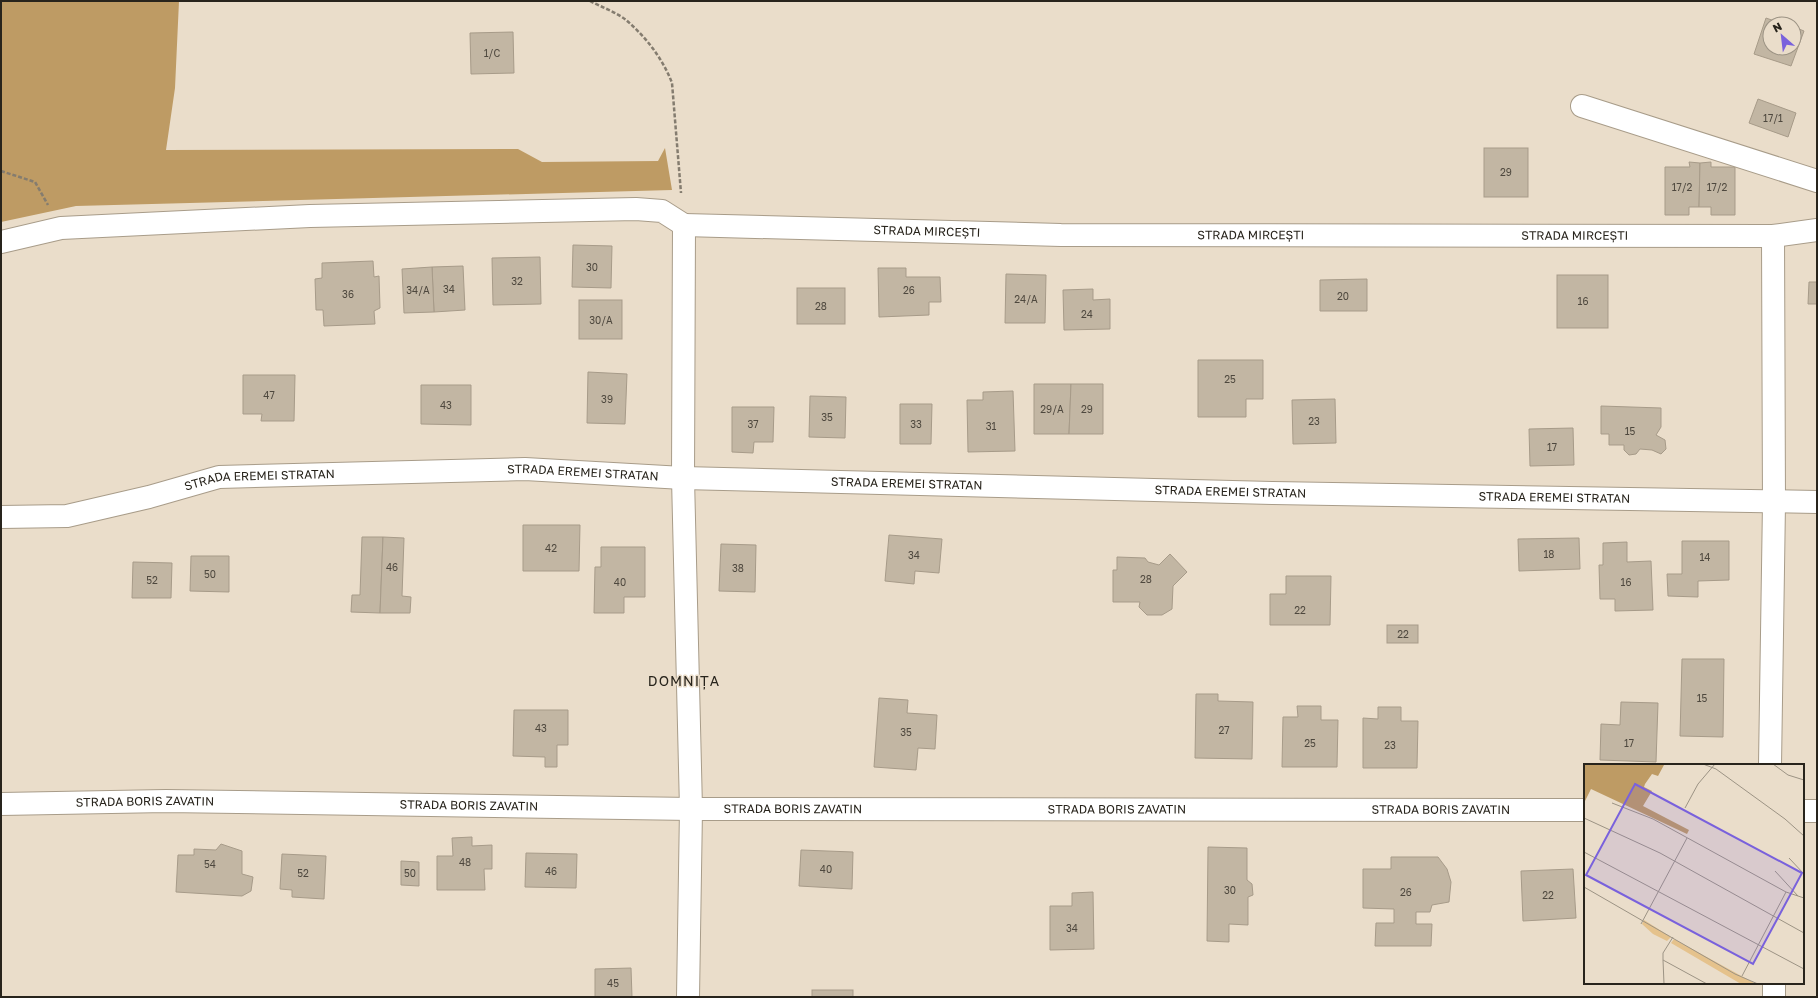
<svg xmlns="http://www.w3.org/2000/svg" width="1818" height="998" font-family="'Golos Text',sans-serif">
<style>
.forest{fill:#be9b64}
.building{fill:#c2b6a3;stroke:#a79b89}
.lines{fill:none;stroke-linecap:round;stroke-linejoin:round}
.minor-casing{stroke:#a89c89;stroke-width:24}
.path{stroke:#847c6f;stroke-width:2.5;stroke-dasharray:4 2;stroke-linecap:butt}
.minor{stroke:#fff;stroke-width:22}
.labels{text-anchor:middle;stroke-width:3;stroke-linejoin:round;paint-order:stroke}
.number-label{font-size:10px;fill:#4e483e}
.street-label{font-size:12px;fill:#28241c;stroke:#eaddca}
.quarter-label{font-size:14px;letter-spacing:1px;fill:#28241c;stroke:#eaddca}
.inset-road{fill:none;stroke:#9c9384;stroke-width:1}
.view{fill:#7961dc;fill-opacity:0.15;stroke:#7961dc;stroke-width:2}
.inset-edge{fill:none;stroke:#28241c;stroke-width:2}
</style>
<rect width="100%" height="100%" fill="#eaddca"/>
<!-- forest -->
<path class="forest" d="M 1,1 L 179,1 L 175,88 L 166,150 L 518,149 L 542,162 L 658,161 L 665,148 L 672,190 L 76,206 L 1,222 Z"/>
<!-- building -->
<g class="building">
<path d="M 1766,18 L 1783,24 L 1770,24 L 1770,48 L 1794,48 L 1794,27 L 1804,31 L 1791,66 L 1754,54 Z"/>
<path d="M 513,32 L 514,73 L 471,74 L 470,33 Z"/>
<path d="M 1758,99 L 1796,113 L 1788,137 L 1749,123 Z"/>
<rect x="1484" y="148" width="44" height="49"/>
<path d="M 1689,162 L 1700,163 L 1699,207 L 1689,207 L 1689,215 L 1665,215 L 1665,167 L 1690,167 Z"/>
<path d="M 1711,162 L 1711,167 L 1735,167 L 1735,215 L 1711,215 L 1711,207 L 1699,207 L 1700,163 Z"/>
<path d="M 573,245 L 612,246 L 611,288 L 572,287 Z"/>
<path d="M 540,257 L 541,304 L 493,305 L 492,258 Z"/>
<path d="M 373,261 L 374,277 L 379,276 L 380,308 L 374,311 L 375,324 L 324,326 L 323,310 L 316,310 L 315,279 L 322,278 L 322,263 Z"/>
<path d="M 463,266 L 465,310 L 434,312 L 432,267 Z"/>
<path d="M 432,267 L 434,312 L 404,313 L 402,269 Z"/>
<path d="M 878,268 L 906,268 L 906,277 L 940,277 L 941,302 L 929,302 L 929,315 L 879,317 Z"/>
<path d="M 1006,274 L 1046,275 L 1045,323 L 1005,323 Z"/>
<rect x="1557" y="275" width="51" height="53"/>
<path d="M 1367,279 L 1367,311 L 1320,311 L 1320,280 Z"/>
<path d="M 1809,282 L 1817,282 L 1817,304 L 1808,304 Z"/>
<rect x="797" y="288" width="48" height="36"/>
<path d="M 1093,289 L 1093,300 L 1110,299 L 1110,329 L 1064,330 L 1063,290 Z"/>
<rect x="579" y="300" width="43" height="39"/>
<path d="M 1198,360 L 1263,360 L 1263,399 L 1246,399 L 1246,417 L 1198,417 Z"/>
<path d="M 588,372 L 627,374 L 625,424 L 587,423 Z"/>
<path d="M 243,375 L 295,375 L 294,421 L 261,421 L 262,414 L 243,414 Z"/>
<path d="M 1034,384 L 1071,384 L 1069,434 L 1034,434 Z"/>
<path d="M 1071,384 L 1103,384 L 1103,434 L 1069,434 Z"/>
<path d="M 421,385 L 471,385 L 471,425 L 421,424 Z"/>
<path d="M 1013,391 L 1015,451 L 968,452 L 967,400 L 983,400 L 983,392 Z"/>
<path d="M 810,396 L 846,397 L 845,438 L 809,437 Z"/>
<path d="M 1335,399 L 1336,443 L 1293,444 L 1292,400 Z"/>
<path d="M 900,404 L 932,404 L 931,444 L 900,444 Z"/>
<path d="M 1601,406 L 1661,408 L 1661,427 L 1656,435 L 1665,440 L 1666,449 L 1661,454 L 1652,450 L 1640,449 L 1636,454 L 1629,455 L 1624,450 L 1624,445 L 1609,445 L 1609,434 L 1601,434 Z"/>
<path d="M 732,407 L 774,407 L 773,442 L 754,442 L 753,453 L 732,452 Z"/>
<path d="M 1573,428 L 1574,465 L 1530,466 L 1529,429 Z"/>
<path d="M 523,525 L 580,525 L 579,571 L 523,571 Z"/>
<path d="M 889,535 L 942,539 L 939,573 L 915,571 L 914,584 L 885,581 Z"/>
<path d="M 362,537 L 383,537 L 380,613 L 351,612 L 352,595 L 360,595 Z"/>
<path d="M 383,537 L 404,538 L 402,596 L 411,597 L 410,613 L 380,613 Z"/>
<path d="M 1579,538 L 1580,569 L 1519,571 L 1518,539 Z"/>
<path d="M 1682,541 L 1729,541 L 1729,580 L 1698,581 L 1698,597 L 1668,596 L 1667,574 L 1682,574 Z"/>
<path d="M 1627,542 L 1627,562 L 1651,561 L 1653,610 L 1615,611 L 1615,599 L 1600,599 L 1599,565 L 1603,565 L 1603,543 Z"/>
<path d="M 721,544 L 756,545 L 755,592 L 719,591 Z"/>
<path d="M 601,547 L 645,547 L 645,597 L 624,597 L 624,613 L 594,613 L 595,567 L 601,567 Z"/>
<path d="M 1170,554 L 1187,572 L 1173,586 L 1172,609 L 1162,615 L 1147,615 L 1139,607 L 1140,602 L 1113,602 L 1113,570 L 1117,570 L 1117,557 L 1145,558 L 1148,562 L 1159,565 Z"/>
<path d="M 191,556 L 229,556 L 229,592 L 190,591 Z"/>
<path d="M 133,562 L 172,563 L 171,598 L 132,598 Z"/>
<path d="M 1286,576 L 1331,576 L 1330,625 L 1270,625 L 1270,594 L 1286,594 Z"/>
<rect x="1387" y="625" width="31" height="18"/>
<path d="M 1682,659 L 1724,659 L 1723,737 L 1680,736 Z"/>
<path d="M 1196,694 L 1218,694 L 1218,701 L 1253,702 L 1252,759 L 1195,758 Z"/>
<path d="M 879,698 L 908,700 L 907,713 L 937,715 L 935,749 L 918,748 L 916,770 L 874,767 Z"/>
<path d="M 1621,702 L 1658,703 L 1656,762 L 1600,760 L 1601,724 L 1620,725 Z"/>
<path d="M 1297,706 L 1321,706 L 1321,720 L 1338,720 L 1337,767 L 1282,767 L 1283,717 L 1298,717 Z"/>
<path d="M 1378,707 L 1401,707 L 1401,721 L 1418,721 L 1417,768 L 1363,768 L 1363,718 L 1378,719 Z"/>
<path d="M 514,710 L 568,710 L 568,745 L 557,745 L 557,767 L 545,767 L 545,757 L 513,756 Z"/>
<path d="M 472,837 L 472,846 L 492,845 L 492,869 L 484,869 L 485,890 L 437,890 L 437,856 L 453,856 L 452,838 Z"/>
<path d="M 221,844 L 242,851 L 242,874 L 253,877 L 251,891 L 242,896 L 176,892 L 178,855 L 194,855 L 194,849 L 216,850 Z"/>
<path d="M 1208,847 L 1247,848 L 1247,880 L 1252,884 L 1253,895 L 1248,897 L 1248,925 L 1229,924 L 1229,942 L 1207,941 Z"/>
<path d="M 801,850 L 853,852 L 852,889 L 799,886 Z"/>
<path d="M 526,853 L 577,854 L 576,888 L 525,887 Z"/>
<path d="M 282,854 L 326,856 L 324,899 L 292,897 L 292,890 L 280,889 Z"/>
<path d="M 1391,857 L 1438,857 L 1447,869 L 1451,882 L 1449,902 L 1432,905 L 1430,912 L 1416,912 L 1416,924 L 1432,924 L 1431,946 L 1375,946 L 1376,923 L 1394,923 L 1394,909 L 1363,908 L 1363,869 L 1391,869 Z"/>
<path d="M 401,861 L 419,862 L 419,886 L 401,885 Z"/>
<path d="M 1573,869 L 1576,918 L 1523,921 L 1521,871 Z"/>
<path d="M 1093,892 L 1094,949 L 1050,950 L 1050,906 L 1072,906 L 1072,893 Z"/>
<path d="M 631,968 L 632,997 L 595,997 L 595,969 Z"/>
<rect x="812" y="990" width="41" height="7"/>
</g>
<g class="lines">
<!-- minor casing -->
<g class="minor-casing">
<g id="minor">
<path d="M 1582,106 L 1817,181"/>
<path id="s1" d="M 684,225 L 1061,235 L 1773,236 L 1817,230"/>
<path d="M 684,225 L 683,478 L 691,809 L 688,997"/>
<path d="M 1,242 L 61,228 L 310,216 L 636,209 L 662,211 L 684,225"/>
<path id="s2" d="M 1,517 L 67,516 L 149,497 L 219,477 L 525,469 L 683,478 L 1273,493 L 1817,502"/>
<path d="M 1770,765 L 1774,503 L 1773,236"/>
<path id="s3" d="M 1,804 L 166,801 L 691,809 L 1585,810"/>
<path d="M 1803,811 L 1817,811"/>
<path d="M 1774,983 L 1774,997"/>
</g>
</g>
<!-- path -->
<g class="path">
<path d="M 590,1 C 601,7 616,12 626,20 C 646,37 663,59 672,83 L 681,193"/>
<path d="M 1,171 L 35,182 L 48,205"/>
</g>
<!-- minor -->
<use href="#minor" class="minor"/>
</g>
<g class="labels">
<!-- number labels -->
<g class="number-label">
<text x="492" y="57">1/C</text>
<text x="1773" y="122">17/1</text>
<text x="1506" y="176">29</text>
<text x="1682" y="191">17/2</text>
<text x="1717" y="191">17/2</text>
<text x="592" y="271">30</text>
<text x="517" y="285">32</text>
<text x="449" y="293">34</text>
<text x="418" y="294">34/A</text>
<text x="909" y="294">26</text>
<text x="348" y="298">36</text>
<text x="1343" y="300">20</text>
<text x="1026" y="303">24/A</text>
<text x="1583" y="305">16</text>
<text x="821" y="310">28</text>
<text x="1087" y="318">24</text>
<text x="601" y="324">30/A</text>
<text x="1230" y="383">25</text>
<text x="269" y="399">47</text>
<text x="607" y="403">39</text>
<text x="446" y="409">43</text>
<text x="1052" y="413">29/A</text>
<text x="1087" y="413">29</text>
<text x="827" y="421">35</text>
<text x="1314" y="425">23</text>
<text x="753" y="428">37</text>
<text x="916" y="428">33</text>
<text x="991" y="430">31</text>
<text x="1630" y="435">15</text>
<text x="1552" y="451">17</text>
<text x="551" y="552">42</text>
<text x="1549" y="558">18</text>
<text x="914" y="559">34</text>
<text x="1705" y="561">14</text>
<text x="392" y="571">46</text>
<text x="738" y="572">38</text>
<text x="210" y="578">50</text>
<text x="1146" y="583">28</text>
<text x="152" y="584">52</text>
<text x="620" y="586">40</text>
<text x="1626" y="586">16</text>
<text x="1300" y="614">22</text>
<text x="1403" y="638">22</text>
<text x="1702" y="702">15</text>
<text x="541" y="732">43</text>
<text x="1224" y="734">27</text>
<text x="906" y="736">35</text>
<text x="1310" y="747">25</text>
<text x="1629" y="747">17</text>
<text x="1390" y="749">23</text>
<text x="465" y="866">48</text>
<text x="210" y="868">54</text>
<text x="826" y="873">40</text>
<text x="551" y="875">46</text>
<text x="303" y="877">52</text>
<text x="410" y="877">50</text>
<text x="1230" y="894">30</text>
<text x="1406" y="896">26</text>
<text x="1548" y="899">22</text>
<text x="1072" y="932">34</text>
<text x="613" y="987">45</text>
</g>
<!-- street labels -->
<g class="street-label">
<text dy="4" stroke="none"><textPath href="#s1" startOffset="243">STRADA MIRCEȘTI</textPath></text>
<text dy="4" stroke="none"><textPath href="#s1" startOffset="567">STRADA MIRCEȘTI</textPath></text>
<text dy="4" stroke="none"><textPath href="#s1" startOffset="891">STRADA MIRCEȘTI</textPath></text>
<text dy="4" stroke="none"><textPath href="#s2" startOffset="587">STRADA EREMEI STRATAN</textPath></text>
<text dy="4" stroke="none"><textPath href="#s2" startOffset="263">STRADA EREMEI STRATAN</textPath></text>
<text dy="4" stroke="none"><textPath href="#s2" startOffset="911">STRADA EREMEI STRATAN</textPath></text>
<text dy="4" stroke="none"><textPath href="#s2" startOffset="1235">STRADA EREMEI STRATAN</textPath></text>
<text dy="4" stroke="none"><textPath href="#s2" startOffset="1559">STRADA EREMEI STRATAN</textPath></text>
<text dy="4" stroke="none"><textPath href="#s3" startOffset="144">STRADA BORIS ZAVATIN</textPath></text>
<text dy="4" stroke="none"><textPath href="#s3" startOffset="468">STRADA BORIS ZAVATIN</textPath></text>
<text dy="4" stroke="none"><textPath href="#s3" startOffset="792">STRADA BORIS ZAVATIN</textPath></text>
<text dy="4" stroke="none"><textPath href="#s3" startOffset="1116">STRADA BORIS ZAVATIN</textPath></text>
<text dy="4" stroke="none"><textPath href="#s3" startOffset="1440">STRADA BORIS ZAVATIN</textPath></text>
</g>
<!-- quarter labels -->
<g class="quarter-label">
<text x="684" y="686">DOMNIȚA</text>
</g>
</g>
<!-- overview -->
<g transform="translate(1584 764)">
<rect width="220" height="220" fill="#eaddca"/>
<path d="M 60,156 L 87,173 L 83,177 L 69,170 L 58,160 ZM 90,175 L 172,220 L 157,220 L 87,179 Z" fill="#e5c28c"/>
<path d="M 0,0 L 80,1 L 74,12 L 68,10 L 61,20 L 60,23 L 68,27 L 59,42 L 105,66 L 103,70 L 7,25 L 0,39 Z" fill="#be9b64"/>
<path class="inset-road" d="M 119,0 L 132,5 L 201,55 L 220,72M 189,0 L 204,11 L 220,16M 28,39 L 69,55 L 202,128 L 220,134M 101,44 L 114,20 L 131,0M 0,54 L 76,89 L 220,169M 0,88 L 220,205M 205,94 L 220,110M 191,107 L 214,132M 0,123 L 151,210 L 174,220M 57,160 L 103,74M 89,173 L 79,189 L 79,196 L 123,220M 79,196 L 80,220M 158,212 L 202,128"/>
<path class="view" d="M 51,20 L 218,109 L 169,200 L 2,111 Z"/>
<rect width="220" height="220" class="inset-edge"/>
</g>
<!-- border -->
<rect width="1818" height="998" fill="none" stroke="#28241c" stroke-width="4"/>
<!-- north arrow -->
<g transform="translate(1782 36) rotate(332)"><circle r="19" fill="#eaddca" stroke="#9c9384"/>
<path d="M0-3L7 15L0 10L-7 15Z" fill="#7961dc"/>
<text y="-6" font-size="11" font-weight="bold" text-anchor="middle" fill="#28241c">N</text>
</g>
</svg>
